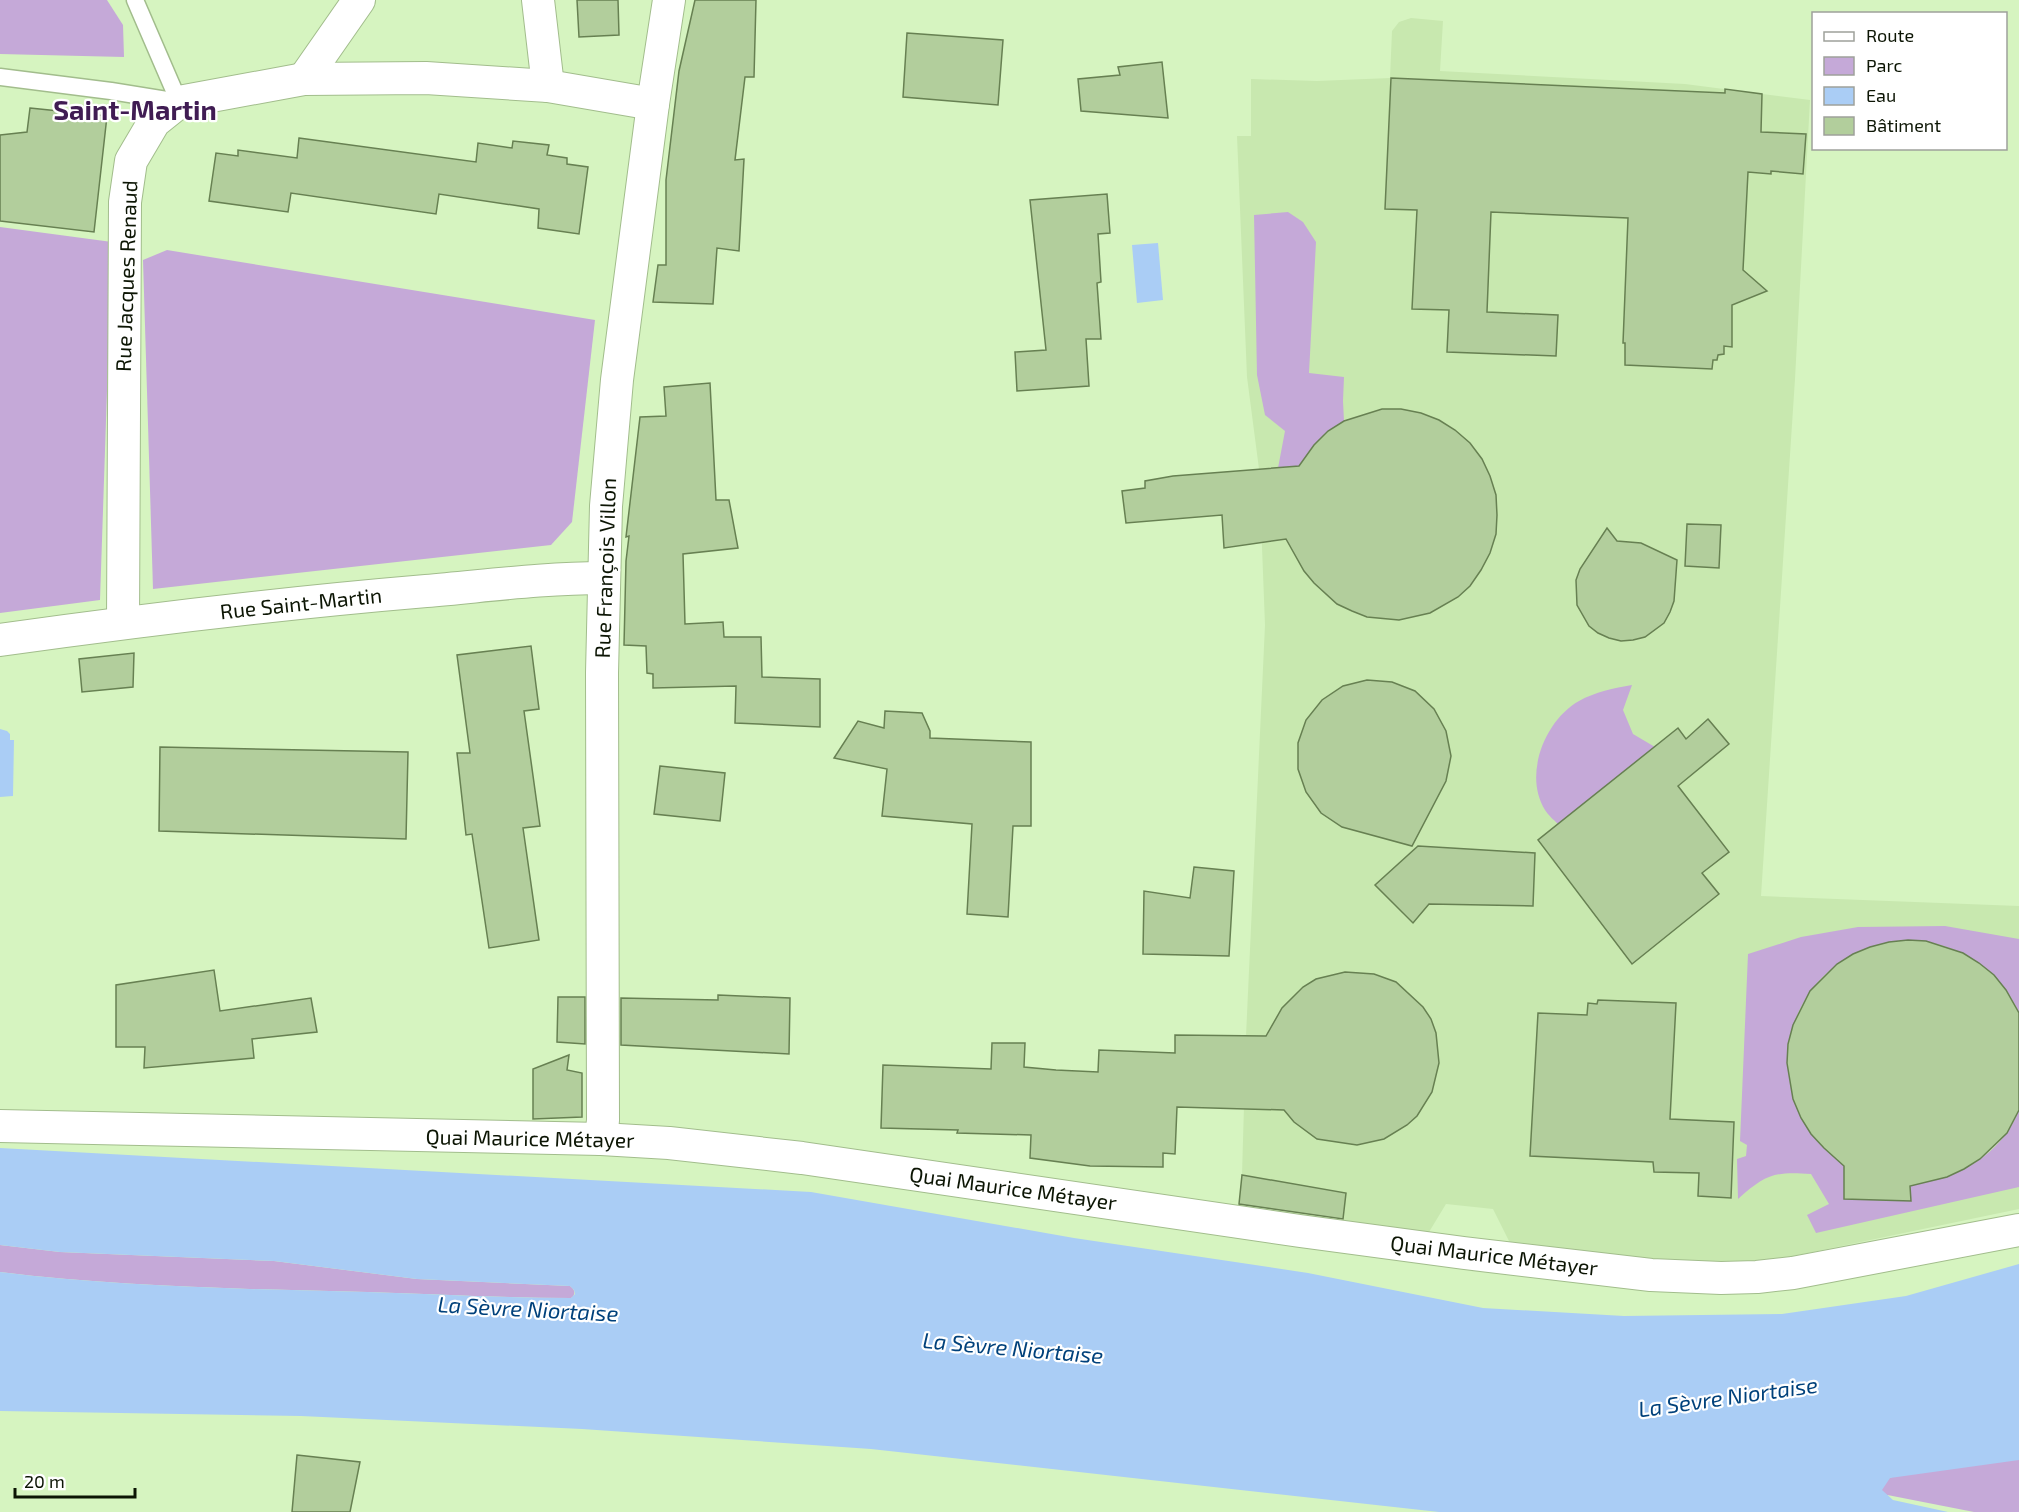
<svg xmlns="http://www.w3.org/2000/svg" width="2019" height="1512" font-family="'Exo 2',sans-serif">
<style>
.built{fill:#c8e8af}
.green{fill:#c5a9d8}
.water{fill:#aacdf5}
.building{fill:#b2ce9c;stroke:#678052;stroke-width:1.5}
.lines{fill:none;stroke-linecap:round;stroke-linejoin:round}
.service-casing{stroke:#a2bd8c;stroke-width:19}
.minor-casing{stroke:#a2bd8c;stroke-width:34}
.service{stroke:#fff;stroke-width:16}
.minor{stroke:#fff;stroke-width:32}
.labels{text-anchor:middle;stroke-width:4.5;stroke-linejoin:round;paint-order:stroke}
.street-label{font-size:21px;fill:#0c1504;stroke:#fff}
.water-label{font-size:22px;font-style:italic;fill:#00417b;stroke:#fff}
.district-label{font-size:27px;font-weight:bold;fill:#401c53;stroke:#fff}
</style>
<rect width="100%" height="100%" fill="#d6f4c0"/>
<!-- built -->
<path class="built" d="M 1411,18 L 1443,21 L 1440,71 L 1685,84 L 1810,100 L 1795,379 L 1761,896 L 2019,906 L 2019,1209 L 1775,1260 L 1698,1263 L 1631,1260 L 1510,1243 L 1493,1209 L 1446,1204 L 1429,1232 L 1385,1229 L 1239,1207 L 1242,1175 L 1246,1036 L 1265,625 L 1259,469 L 1247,377 L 1237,136 L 1251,136 L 1251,79 L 1317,81 L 1390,78 L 1392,31 L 1399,22 Z"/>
<!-- green -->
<g class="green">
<path d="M 0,0 L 107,0 L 123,25 L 124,57 L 0,54 Z"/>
<path d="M 1288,212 L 1303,222 L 1316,242 L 1309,373 L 1344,377 L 1343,401 L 1344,421 C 1319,437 1307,452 1294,478 L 1278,468 L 1285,431 L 1265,415 L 1257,375 L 1254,215 Z"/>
<path d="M 0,227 L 112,242 L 100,600 L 0,613 Z"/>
<path d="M 167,250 L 595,320 L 572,522 L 551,545 L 153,589 L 143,260 Z"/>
<path d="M 1632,685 L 1623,710 L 1633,734 L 1655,747 L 1558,824 C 1554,820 1548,815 1545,810 C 1523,775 1545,720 1579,701 C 1595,692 1614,688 1632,685 Z"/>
<path d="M 1945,926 L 2019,939 L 2019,1013 C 2007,984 1982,960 1952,949 C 1929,940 1904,938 1881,944 C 1805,963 1765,1046 1802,1116 C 1805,1122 1808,1130 1813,1136 C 1824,1150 1838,1161 1854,1170 L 1844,1199 L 1910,1201 L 1909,1183 C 1922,1181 1935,1180 1947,1176 C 1978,1167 2008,1140 2019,1110 L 2019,1187 L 1816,1233 L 1807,1215 L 1829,1204 L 1811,1174 C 1774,1171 1765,1175 1738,1199 L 1737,1159 L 1746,1156 L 1747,1145 L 1740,1141 L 1748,954 L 1801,937 L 1858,927 Z"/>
<path d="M 0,1245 L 60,1252 L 274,1261 L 417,1279 L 570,1286 C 575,1289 576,1295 571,1298 C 503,1298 435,1294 367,1292 C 245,1289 122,1287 0,1272 Z"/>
<path d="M 2019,1422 L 2019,1512 L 1974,1512 L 1862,1490 Z"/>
</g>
<!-- water -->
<g class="water">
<path d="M 1158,243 L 1163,300 L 1137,303 L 1132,245 Z"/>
<path d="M 0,729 L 7,731 L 10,734 L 10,740 L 14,740 L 13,796 L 0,797 Z"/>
<path d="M 0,1148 L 811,1192 L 1074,1238 L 1308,1273 L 1483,1308 L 1624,1316 L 1782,1314 L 1906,1296 L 2019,1264 L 2019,1460 L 1890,1478 L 1882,1490 L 1893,1500 L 1948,1512 L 1439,1512 L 871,1449 L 582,1429 L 301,1416 L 0,1411 L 0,1272 C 122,1287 245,1289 367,1292 C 435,1294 503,1298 571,1298 L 575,1294 L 574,1290 L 570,1286 L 417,1279 L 274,1261 L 60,1252 L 0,1245 Z"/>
</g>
<!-- building -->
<g class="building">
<path d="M 577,0 L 618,0 L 619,35 L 579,37 Z"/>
<path d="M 695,0 L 756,0 L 754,77 L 745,77 L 735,160 L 744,159 L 739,251 L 717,248 L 713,304 L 653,302 L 658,265 L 666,265 L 666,180 L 679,71 Z"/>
<path d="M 907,33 L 1003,40 L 998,105 L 903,97 Z"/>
<path d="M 1162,62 L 1168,118 L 1081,111 L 1078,79 L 1120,75 L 1118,67 Z"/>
<path d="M 1391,78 L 1725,93 L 1725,89 L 1762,94 L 1761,132 L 1806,134 L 1803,174 L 1771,171 L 1771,174 L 1748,172 L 1743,270 L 1767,291 L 1732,305 L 1732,347 L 1724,346 L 1724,354 L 1718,355 L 1717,360 L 1713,360 L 1712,369 L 1625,365 L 1625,343 L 1623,343 L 1628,218 L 1491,212 L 1487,312 L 1558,315 L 1556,356 L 1447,352 L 1449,310 L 1412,309 L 1417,210 L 1385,209 Z"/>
<path d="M 30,108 L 107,116 L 94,232 L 0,221 L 0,135 L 27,132 Z"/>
<path d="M 299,138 L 476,162 L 478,143 L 512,148 L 513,141 L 549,145 L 547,155 L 567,158 L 567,164 L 588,167 L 579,234 L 538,228 L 539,209 L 439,194 L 436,214 L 291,193 L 288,212 L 209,201 L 216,153 L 238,156 L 238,150 L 297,158 Z"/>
<path d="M 1107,194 L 1110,233 L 1098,234 L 1101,282 L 1097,283 L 1101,339 L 1086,339 L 1089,386 L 1017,391 L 1015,352 L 1046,350 L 1030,200 Z"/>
<path d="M 710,383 L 716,500 L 729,500 L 738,548 L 683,554 L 685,624 L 723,622 L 724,637 L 761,637 L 762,677 L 820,679 L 820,727 L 735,723 L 736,686 L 653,688 L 653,674 L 647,673 L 646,646 L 624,645 L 626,561 L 629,536 L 626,537 L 640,417 L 666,416 L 664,387 Z"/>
<path d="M 1382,409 L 1401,409 L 1421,413 L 1439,420 L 1455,430 L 1470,443 L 1482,459 L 1490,476 L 1496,495 L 1497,515 L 1496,534 L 1490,553 L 1481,570 L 1470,586 L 1458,597 L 1430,613 L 1399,620 L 1367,617 L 1352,611 L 1337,604 L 1314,583 L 1304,571 L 1286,539 L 1224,548 L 1222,515 L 1126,523 L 1122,491 L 1145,488 L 1145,481 L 1173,476 L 1299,466 L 1314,445 L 1328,431 L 1344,421 Z"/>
<path d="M 1687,524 L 1721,525 L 1719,568 L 1685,566 Z"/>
<path d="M 1607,528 L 1617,541 L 1641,543 L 1677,560 L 1674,601 L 1670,612 L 1664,623 L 1645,637 L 1633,640 L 1621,641 L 1609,638 L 1598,633 L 1589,626 L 1577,605 L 1576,580 L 1580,569 Z"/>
<path d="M 531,646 L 539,709 L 524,711 L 540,826 L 523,828 L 539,940 L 489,948 L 472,834 L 466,835 L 457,753 L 470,753 L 457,655 Z"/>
<path d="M 134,653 L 133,687 L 82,692 L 79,659 Z"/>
<path d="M 1367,680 L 1392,682 L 1415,691 L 1434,709 L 1446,731 L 1451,756 L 1446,781 L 1412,846 L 1342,827 L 1321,813 L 1306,792 L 1298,769 L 1298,743 L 1306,720 L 1322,700 L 1343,686 Z"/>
<path d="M 885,711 L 922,713 L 930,731 L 930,738 L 1031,742 L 1031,826 L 1013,826 L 1008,917 L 967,914 L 972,824 L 882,816 L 887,769 L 834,758 L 858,721 L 884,728 Z"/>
<path d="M 1708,719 L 1729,744 L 1678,786 L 1729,852 L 1702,873 L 1719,894 L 1632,964 L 1538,840 L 1678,728 L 1686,739 Z"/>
<path d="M 160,747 L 408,752 L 406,839 L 159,831 Z"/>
<path d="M 660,766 L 725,773 L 720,821 L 654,814 Z"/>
<path d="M 1418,846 L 1535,853 L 1533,906 L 1429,904 L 1413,923 L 1375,885 Z"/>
<path d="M 1194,867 L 1234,871 L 1229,956 L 1143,954 L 1144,891 L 1190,898 Z"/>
<path d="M 1908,940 L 1926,941 L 1963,953 L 1979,963 L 1994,975 L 2006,990 L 2019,1013 L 2019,1110 L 2007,1133 L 1980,1159 L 1964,1169 L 1947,1177 L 1910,1186 L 1911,1201 L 1844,1199 L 1844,1166 L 1824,1148 L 1811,1134 L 1801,1118 L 1793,1099 L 1787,1063 L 1788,1044 L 1793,1025 L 1810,991 L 1837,964 L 1853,954 L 1870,947 L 1889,942 Z"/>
<path d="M 214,970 L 220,1011 L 311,998 L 317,1032 L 252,1039 L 254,1058 L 144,1068 L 145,1047 L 116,1047 L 116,985 Z"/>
<path d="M 1345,972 L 1374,974 L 1396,982 L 1423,1007 L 1431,1019 L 1436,1033 L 1439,1063 L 1432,1092 L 1417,1116 L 1407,1125 L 1384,1139 L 1357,1145 L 1317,1139 L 1294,1122 L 1284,1110 L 1177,1107 L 1175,1154 L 1163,1153 L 1163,1167 L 1090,1166 L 1030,1158 L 1031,1135 L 957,1133 L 958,1130 L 881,1128 L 883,1065 L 991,1069 L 992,1043 L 1025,1043 L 1024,1067 L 1056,1070 L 1098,1072 L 1099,1050 L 1175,1053 L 1175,1035 L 1266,1036 L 1282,1008 L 1303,987 L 1316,979 Z"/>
<path d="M 718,995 L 790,998 L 789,1054 L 621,1045 L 621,998 L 718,1000 Z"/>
<path d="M 558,997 L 585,997 L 585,1044 L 557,1042 Z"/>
<path d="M 1598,1000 L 1676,1003 L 1670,1119 L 1734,1122 L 1731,1198 L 1698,1196 L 1699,1173 L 1654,1172 L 1653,1162 L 1530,1156 L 1538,1013 L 1587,1015 L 1588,1003 L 1597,1004 Z"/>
<path d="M 569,1055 L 567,1070 L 582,1073 L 582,1117 L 533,1119 L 533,1069 Z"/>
<path d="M 1242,1175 L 1346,1193 L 1343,1219 L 1239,1204 Z"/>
<path d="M 297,1455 L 360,1462 L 350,1512 L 292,1512 Z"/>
</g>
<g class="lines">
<!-- service casing -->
<g class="service-casing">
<g id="service">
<path d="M 135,0 L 179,102"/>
<path d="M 0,77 L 111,91 L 179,102"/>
</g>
</g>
<!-- minor casing -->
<g class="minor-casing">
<g id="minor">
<path d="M 538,0 L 548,86"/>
<path d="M 304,79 L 359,0"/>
<path d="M 123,623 L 125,202 L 131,161 L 154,122 L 179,102 L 304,79 L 426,78 L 548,86 L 653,104"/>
<path d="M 0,640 C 142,620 284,603 426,591 C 485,586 544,578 603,578"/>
<path d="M 0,1126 L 601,1139 L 669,1143 L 802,1158 L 1300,1231 L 1464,1253 L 1651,1275 L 1721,1278 L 1757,1277 L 1793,1273 L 2019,1230"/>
<path d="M 601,1139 L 603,1120 L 602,673 L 606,506 L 617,380 L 653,104 L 669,0"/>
</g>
</g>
<!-- service -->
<use href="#service" class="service"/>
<!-- minor -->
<use href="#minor" class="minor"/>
</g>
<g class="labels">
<!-- street labels -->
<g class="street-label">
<text transform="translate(127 276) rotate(-88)" y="7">Rue Jacques Renaud</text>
<text transform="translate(606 568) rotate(-88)" y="7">Rue François Villon</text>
<text transform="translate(301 604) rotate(-6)" y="7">Rue Saint-Martin</text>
<text transform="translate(530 1139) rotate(1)" y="7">Quai Maurice Métayer</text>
<text transform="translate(1013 1189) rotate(8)" y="7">Quai Maurice Métayer</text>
<text transform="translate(1494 1256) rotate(7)" y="7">Quai Maurice Métayer</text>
</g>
<!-- water labels -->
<g class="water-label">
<text transform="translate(528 1309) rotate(3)" y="8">La Sèvre Niortaise</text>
<text transform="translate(1013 1348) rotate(5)" y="8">La Sèvre Niortaise</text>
<text transform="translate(1728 1397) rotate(-8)" y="8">La Sèvre Niortaise</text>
</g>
<!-- district labels -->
<g class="district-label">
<text x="135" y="120">Saint-Martin</text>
</g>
</g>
<!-- legend -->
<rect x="1812" y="12" width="195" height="138" fill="#ffffff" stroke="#9ea19b" stroke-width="1.5"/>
<rect x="1824" y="32" width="30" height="9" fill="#ffffff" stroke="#9ea19b" stroke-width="1.5"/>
<text x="1866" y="42" font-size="18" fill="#0c1504">Route</text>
<rect x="1824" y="57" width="30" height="18" fill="#c5a9d8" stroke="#9ea19b" stroke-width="1.5"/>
<text x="1866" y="72" font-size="18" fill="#0c1504">Parc</text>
<rect x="1824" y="87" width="30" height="18" fill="#aacdf5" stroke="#9ea19b" stroke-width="1.5"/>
<text x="1866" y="102" font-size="18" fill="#0c1504">Eau</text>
<rect x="1824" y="117" width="30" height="18" fill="#b2ce9c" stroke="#9ea19b" stroke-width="1.5"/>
<text x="1866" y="132" font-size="18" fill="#0c1504">Bâtiment</text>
<!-- scale -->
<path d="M15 1488v9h120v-9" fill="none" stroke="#0c1504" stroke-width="3"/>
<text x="24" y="1488" font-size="18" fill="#0c1504" stroke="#ffffff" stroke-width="4.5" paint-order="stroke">20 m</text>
</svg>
